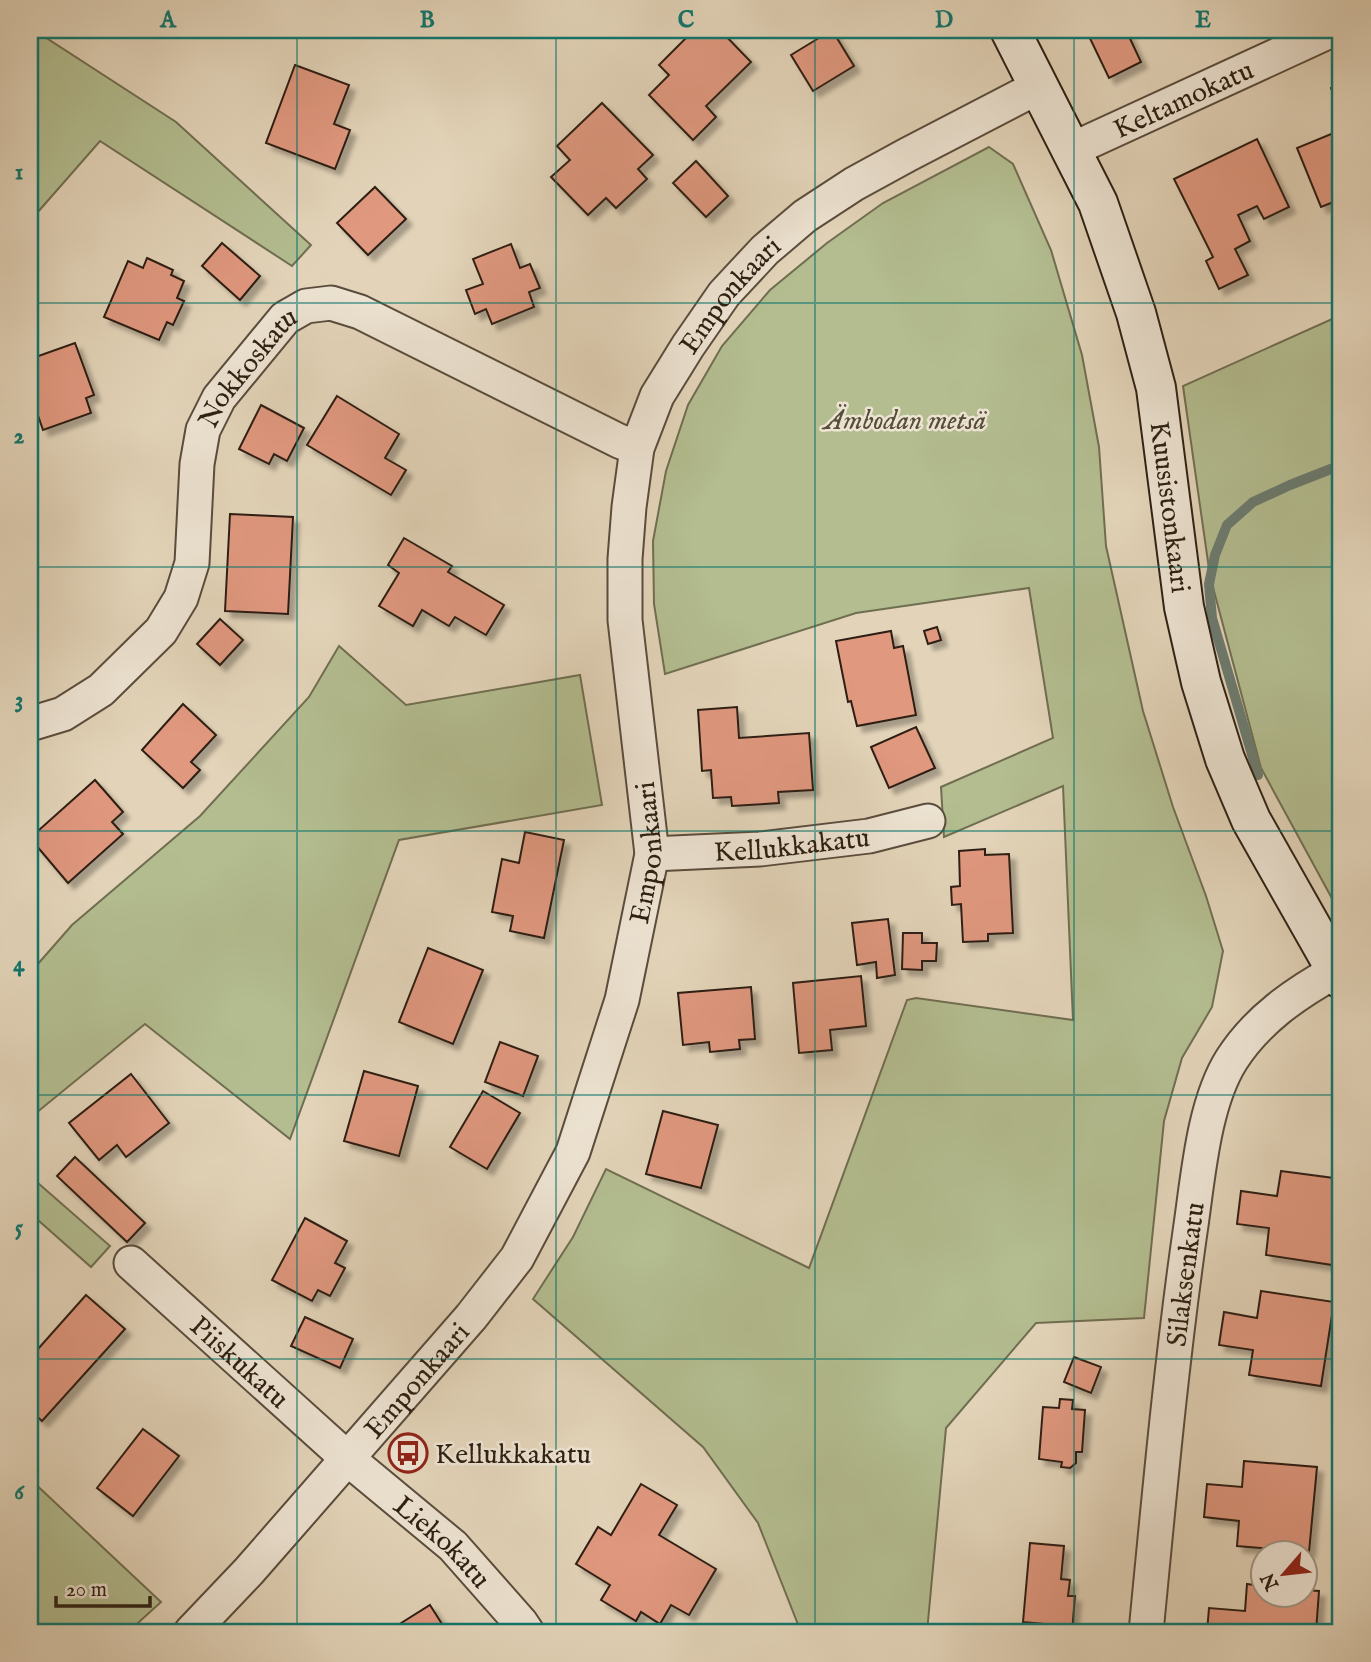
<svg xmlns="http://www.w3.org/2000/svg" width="1371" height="1662" font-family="'IM FELL English',serif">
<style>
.green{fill:#b3bd90;stroke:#706e51;stroke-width:2}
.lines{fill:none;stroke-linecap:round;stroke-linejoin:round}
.stream{stroke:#6b7b70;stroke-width:10}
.building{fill:#e0987f;stroke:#2d1f12;stroke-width:2;filter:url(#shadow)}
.street-casing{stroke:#5a4c3c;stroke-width:37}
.secondary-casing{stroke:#2d1f12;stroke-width:42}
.street{stroke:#ede3d2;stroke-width:33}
.secondary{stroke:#ede3d2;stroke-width:38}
.grid{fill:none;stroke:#0f766e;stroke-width:2;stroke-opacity:0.55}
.labels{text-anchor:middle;stroke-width:5;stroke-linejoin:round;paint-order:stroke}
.street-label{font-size:28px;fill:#2d1f12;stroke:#ede3d2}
.park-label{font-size:28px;font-style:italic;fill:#554e38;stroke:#ede3d2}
.poi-label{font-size:28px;fill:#2d1f12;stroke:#ede3d2;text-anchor:start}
.neatline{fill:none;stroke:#0f766e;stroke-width:2.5}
.grid-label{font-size:23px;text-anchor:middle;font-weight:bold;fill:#0f766e}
</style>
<defs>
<filter id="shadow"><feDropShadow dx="6" dy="6" stdDeviation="2" flood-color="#0004"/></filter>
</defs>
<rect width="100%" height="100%" fill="#e3d4b9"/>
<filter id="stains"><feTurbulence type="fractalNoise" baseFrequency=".00286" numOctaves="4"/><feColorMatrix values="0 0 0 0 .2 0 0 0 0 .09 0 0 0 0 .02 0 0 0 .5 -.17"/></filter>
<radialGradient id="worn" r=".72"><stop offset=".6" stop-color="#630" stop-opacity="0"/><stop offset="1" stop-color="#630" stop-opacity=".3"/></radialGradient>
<!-- green -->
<g class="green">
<path d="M 30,30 L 34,30 L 176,122 L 311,245 L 292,266 L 100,141 L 30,221 Z"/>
<path d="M 989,147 L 1013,164 L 1051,250 L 1082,355 L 1099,447 L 1106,546 L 1143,711 L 1173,807 L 1206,896 L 1223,951 L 1212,1007 L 1182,1058 L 1164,1121 L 1144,1318 L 1036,1323 L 946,1428 L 927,1632 L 801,1632 L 758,1523 L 703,1447 L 533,1299 L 573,1237 L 606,1169 L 809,1268 L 907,1000 L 916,998 L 1073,1020 L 1063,786 L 944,837 L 941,787 L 1053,738 L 1029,588 L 856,613 L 665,674 L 654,604 L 653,541 L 666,471 L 688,405 L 722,346 L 770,290 L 827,243 L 883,203 Z"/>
<path d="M 1341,315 L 1341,915 L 1261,768 L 1210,576 L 1183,386 Z"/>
<path d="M 339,646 L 406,705 L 580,675 L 602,805 L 399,840 L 290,1139 L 145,1024 L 30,1118 L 30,973 L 72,925 L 200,816 L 309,697 Z"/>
<path d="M 30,1176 L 110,1246 L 91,1267 L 30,1213 Z"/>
<path d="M 30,1479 L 161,1602 L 128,1632 L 30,1632 Z"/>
</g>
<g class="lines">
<!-- stream -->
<path class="stream" d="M 1258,775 L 1212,618 L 1209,584 L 1215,555 L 1227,525 L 1253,502 L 1290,485 L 1341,465"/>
</g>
<!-- building -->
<g class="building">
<path d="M 694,30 L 720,30 L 751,62 L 706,106 L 716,117 L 693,140 L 649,95 L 669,75 L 659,65 Z"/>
<path d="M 832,30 L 854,66 L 813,91 L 791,55 Z"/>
<path d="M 1086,30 L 1126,30 L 1141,62 L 1109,78 Z"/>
<path d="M 295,65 L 349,85 L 334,124 L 350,130 L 335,169 L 266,143 Z"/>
<path d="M 1341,84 L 1341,112 L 1331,88 Z"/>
<path d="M 602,103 L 653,155 L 638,169 L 647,179 L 616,208 L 606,198 L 588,215 L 551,177 L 570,160 L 557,146 Z"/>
<path d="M 1341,130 L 1341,199 L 1321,207 L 1297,148 Z"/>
<path d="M 1257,139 L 1289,207 L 1264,219 L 1257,206 L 1238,215 L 1250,241 L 1235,249 L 1248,275 L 1219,289 L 1206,261 L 1213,257 L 1174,179 Z"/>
<path d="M 696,161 L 728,196 L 706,217 L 673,183 Z"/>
<path d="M 375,187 L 406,219 L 368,255 L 337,223 Z"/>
<path d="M 222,243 L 260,276 L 240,300 L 202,266 Z"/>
<path d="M 511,244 L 520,268 L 530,264 L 540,288 L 529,292 L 534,307 L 492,324 L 486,309 L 475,314 L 466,290 L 483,284 L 473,259 Z"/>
<path d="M 147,258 L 173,270 L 171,275 L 184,281 L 177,298 L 184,301 L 173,325 L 167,322 L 159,340 L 104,317 L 128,261 L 143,268 Z"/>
<path d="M 75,343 L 94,395 L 86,398 L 91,413 L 43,430 L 30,392 L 30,359 Z"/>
<path d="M 337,396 L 399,434 L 385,458 L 406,470 L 391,495 L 307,445 Z"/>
<path d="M 261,405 L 304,428 L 287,461 L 274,454 L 269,464 L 239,449 Z"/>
<path d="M 230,514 L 293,517 L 288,614 L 225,611 Z"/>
<path d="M 404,538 L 452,566 L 448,572 L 504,605 L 486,635 L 455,617 L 449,626 L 422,610 L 413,626 L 379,606 L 399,573 L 388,565 Z"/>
<path d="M 220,619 L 243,640 L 220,665 L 197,644 Z"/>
<path d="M 937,627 L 941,640 L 928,644 L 924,631 Z"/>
<path d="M 891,631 L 894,648 L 903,646 L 916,715 L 857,726 L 851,701 L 848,702 L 836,641 Z"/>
<path d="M 183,704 L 216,735 L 191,762 L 200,770 L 183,788 L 142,750 Z"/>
<path d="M 737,707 L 739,738 L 809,733 L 813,790 L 778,792 L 779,803 L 732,806 L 731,797 L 713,798 L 711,770 L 702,771 L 698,710 Z"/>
<path d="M 916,727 L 935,768 L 889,788 L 871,747 Z"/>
<path d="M 95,780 L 123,812 L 112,822 L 123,834 L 68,883 L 30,838 Z"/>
<path d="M 525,832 L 564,840 L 544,938 L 510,931 L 513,916 L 492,912 L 502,859 L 519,863 Z"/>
<path d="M 985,849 L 985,855 L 1009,854 L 1013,933 L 988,934 L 988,941 L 963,942 L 961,904 L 952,905 L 951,887 L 960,886 L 959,851 Z"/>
<path d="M 888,919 L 895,975 L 877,978 L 876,962 L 857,965 L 852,923 Z"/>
<path d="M 903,933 L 922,933 L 922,943 L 937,943 L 936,961 L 922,961 L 922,970 L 902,969 Z"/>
<path d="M 428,948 L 483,970 L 453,1044 L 399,1022 Z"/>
<path d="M 861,976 L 866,1026 L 830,1030 L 832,1050 L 799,1053 L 793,983 Z"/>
<path d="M 751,987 L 755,1039 L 739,1040 L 740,1049 L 710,1052 L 709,1042 L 683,1045 L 678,993 Z"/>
<path d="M 500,1042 L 538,1056 L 523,1096 L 485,1082 Z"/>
<path d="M 364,1071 L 418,1086 L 399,1156 L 344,1141 Z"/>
<path d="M 131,1074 L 169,1123 L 126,1157 L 117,1145 L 99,1160 L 69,1123 Z"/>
<path d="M 483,1091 L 520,1113 L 487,1169 L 450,1147 Z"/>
<path d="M 663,1111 L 718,1125 L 701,1188 L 646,1174 Z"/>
<path d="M 75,1157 L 145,1223 L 127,1242 L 57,1176 Z"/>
<path d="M 1281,1171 L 1341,1179 L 1341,1248 L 1339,1266 L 1266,1255 L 1269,1228 L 1237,1224 L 1241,1191 L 1277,1196 Z"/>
<path d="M 305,1218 L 347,1241 L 335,1263 L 345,1268 L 330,1296 L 318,1290 L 312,1301 L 272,1280 Z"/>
<path d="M 1261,1291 L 1334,1302 L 1321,1386 L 1249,1375 L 1253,1350 L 1219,1345 L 1224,1312 L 1257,1318 Z"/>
<path d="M 86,1295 L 125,1329 L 42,1421 L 30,1410 L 30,1358 Z"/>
<path d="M 305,1317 L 353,1339 L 340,1368 L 291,1346 Z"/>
<path d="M 1074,1357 L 1101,1367 L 1091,1393 L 1064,1382 Z"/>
<path d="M 1060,1399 L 1073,1400 L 1072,1409 L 1085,1410 L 1082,1452 L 1076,1452 L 1076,1463 L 1070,1468 L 1061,1467 L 1062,1462 L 1039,1459 L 1043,1407 L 1059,1408 Z"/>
<path d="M 143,1429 L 179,1456 L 133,1516 L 97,1488 Z"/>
<path d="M 1244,1461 L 1317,1467 L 1309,1552 L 1237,1546 L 1239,1521 L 1204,1517 L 1207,1484 L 1242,1487 Z"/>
<path d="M 641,1484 L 677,1505 L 659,1535 L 716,1569 L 689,1615 L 671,1605 L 660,1624 L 641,1612 L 636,1621 L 601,1600 L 610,1585 L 576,1564 L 598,1527 L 611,1535 Z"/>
<path d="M 1030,1543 L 1064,1546 L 1061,1579 L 1070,1580 L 1068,1596 L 1075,1596 L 1072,1632 L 1043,1632 L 1044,1624 L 1023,1622 Z"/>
<path d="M 1247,1584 L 1262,1586 L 1262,1596 L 1304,1596 L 1304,1590 L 1319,1591 L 1316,1632 L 1207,1632 L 1209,1608 L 1245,1611 Z"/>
<path d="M 430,1605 L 447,1632 L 402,1632 L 398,1625 Z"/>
</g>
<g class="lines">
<!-- street casing -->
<g class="street-casing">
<g id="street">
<path id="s1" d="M 1073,149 L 1332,30"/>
<path id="s2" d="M 30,724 L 63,714 L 101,690 L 161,631 L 181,598 L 192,563 L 197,464 L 203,430 L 219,398 L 285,318 L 306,306 L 331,303 L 360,312 L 619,441 L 637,448"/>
<path id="s3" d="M 652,854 L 760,849 L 869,836 L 928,821"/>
<path id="s4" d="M 131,1263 L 348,1459 L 453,1546 L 521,1623 L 527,1632"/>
<path id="s5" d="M 191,1632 L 249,1571 L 471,1317 L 517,1258 L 573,1152 L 622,1000 L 652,854 L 625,620 L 625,559 L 629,507 L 637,448 L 657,396 L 688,346 L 724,294 L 765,250 L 805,216 L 854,184 L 907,155 L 1040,86"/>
<path id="s6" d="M 1146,1632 C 1159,1498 1171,1365 1190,1232 C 1198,1179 1203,1104 1232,1059 C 1258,1019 1296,993 1336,971"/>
</g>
</g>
<!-- secondary casing -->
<g class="secondary-casing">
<g id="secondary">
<path id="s7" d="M 1010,30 L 1098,203 L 1136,313 L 1156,388 L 1184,607 L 1201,682 L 1225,759 L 1251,820 L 1341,979"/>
</g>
</g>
<!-- street -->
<use href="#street" class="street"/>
<!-- secondary -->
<use href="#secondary" class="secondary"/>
</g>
<!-- grid -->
<path class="grid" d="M 297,30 L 297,1632M 556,30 L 556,1632M 815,30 L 815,1632M 1074,30 L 1074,1632M 30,303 L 1341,303M 30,567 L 1341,567M 30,831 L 1341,831M 30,1095 L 1341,1095M 30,1359 L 1341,1359"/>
<!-- icons -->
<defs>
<g id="bus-ring" transform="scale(2.0125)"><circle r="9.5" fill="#ede3d2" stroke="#8f2418" stroke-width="1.5"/><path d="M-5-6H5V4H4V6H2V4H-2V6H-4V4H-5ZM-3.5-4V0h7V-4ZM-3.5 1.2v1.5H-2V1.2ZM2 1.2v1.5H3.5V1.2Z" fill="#8f2418"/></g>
</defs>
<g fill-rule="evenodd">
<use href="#bus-ring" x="408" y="1453"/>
</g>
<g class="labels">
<!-- street labels -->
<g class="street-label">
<text dy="10" stroke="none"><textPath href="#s1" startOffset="121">Keltamokatu</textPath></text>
<text dy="10" stroke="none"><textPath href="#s5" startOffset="1514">Emponkaari</textPath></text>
<text dy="10" stroke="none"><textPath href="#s2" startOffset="450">Nokkoskatu</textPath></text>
<text dy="10" stroke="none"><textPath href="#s7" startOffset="508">Kuusistonkaari</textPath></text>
<text dy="10" stroke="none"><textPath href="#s3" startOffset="140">Kellukkakatu</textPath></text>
<text dy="10" stroke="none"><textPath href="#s5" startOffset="926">Emponkaari</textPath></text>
<text dy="10" stroke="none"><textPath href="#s6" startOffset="360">Silaksenkatu</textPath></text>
<text dy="10" stroke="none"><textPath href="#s4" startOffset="147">Piiskukatu</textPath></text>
<text dy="10" stroke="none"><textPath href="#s5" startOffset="338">Emponkaari</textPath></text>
<text dy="10" stroke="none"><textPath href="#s4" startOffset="418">Liekokatu</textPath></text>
</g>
<!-- park labels -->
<g class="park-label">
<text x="905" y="429">Ämbodan metsä</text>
</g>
<!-- poi labels -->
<g class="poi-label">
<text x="435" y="1463">Kellukkakatu</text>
</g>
</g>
<!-- margin -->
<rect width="1371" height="1662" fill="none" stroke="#e3d4b9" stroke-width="77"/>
<!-- north arrow -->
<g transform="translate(1284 1574) rotate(242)"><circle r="33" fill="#ede3d2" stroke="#a09585" stroke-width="2"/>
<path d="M0-5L12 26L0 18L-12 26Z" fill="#8f2418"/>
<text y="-10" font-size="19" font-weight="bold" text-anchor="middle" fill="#2d1f12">N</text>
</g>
<!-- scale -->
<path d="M56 1596v10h94v-10" fill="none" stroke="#2d1f12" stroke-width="3.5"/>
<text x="66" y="1596" font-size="21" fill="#2d1f12" stroke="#ede3d2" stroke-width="5" paint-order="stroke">20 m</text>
<rect x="38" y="38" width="1294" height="1586" class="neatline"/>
<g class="grid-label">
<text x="168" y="27">A</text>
<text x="427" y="27">B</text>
<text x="686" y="27">C</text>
<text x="944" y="27">D</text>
<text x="1203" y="27">E</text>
<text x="19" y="179">1</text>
<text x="19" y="443">2</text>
<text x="19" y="707">3</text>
<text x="19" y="971">4</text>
<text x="19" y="1235">5</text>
<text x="19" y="1499">6</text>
</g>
<rect width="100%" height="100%" filter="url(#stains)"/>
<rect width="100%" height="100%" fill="url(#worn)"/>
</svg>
